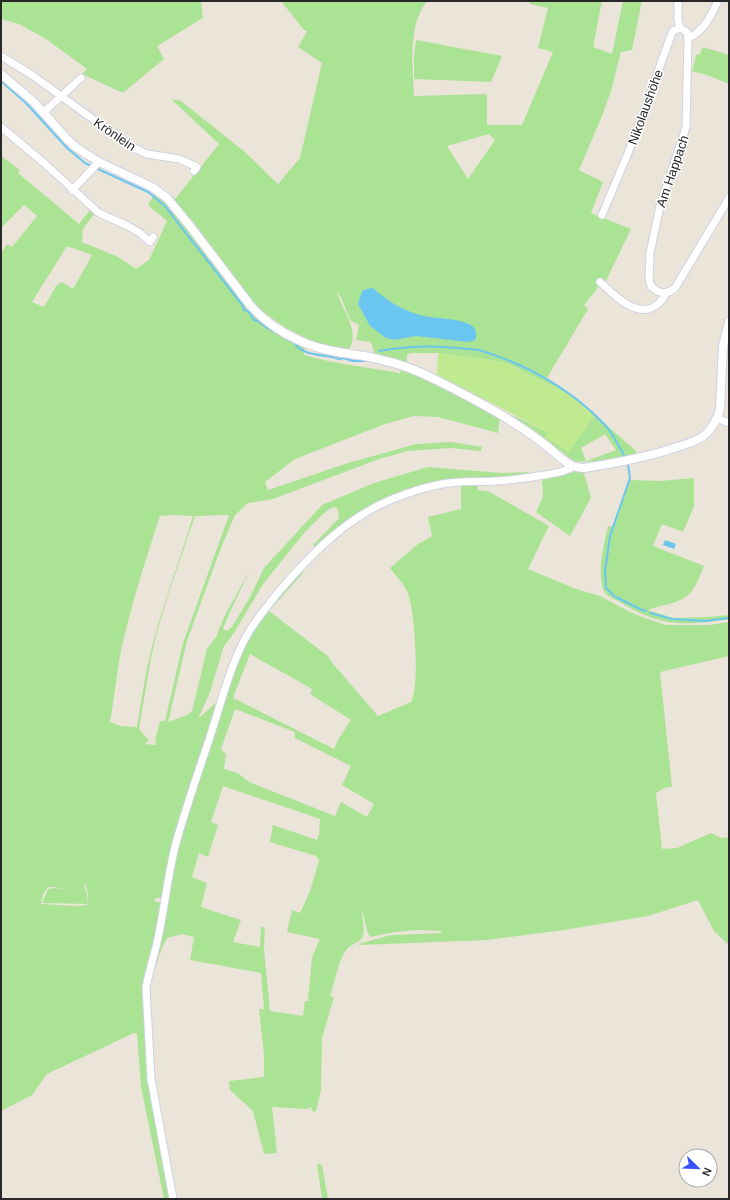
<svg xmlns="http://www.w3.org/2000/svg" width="730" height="1200" font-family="Arial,sans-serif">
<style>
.green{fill:#abe395;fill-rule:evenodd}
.pitch{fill:#bfea90}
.water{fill:#6ac5ef}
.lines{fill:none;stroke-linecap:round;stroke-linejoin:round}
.stream{stroke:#6ac5ef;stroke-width:2}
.minor-casing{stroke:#cfd1e2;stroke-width:9}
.tertiary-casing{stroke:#cfd1e2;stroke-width:10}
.minor{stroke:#fff;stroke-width:7}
.tertiary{stroke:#fff;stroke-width:8}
.labels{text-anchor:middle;stroke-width:3;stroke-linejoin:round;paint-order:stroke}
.street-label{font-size:13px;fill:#282828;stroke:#fff}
</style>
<rect width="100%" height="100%" fill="#ebe4d9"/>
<!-- green -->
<g class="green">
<path d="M 1,1 L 201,1 L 203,18 L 157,46 L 164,59 L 123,93 L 82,74 L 87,69 L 46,39 L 19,24 L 1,19 Z"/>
<path d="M 281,1 L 427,1 C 407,27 413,65 414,96 L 487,94 L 487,125 L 522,125 L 553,52 L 538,48 L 548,8 L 530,4 L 529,1 L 602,1 L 593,47 L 612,54 L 623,1 L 642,1 L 632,50 L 621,52 L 611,91 L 602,116 L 579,170 L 603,182 L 591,213 L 631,229 L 604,285 L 602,283 L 584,305 L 588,309 L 547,378 L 575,397 L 504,362 L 438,353 L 414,353 L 407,354 L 407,364 L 374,354 L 373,347 L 370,342 L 356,340 L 359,325 L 350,320 L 341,297 L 337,292 C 341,308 361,332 349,349 L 325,345 L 314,342 L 288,329 L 264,313 L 257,306 L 194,223 L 172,197 L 175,199 L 219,144 L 171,99 L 181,101 L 245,152 L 278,184 L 300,158 L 322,63 L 298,47 L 307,31 L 304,30 ZM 489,134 L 495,140 L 468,179 L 447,146 Z"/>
<path d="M 416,40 L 502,56 L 491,82 L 414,79 L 414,55 Z"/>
<path d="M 703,47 L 729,55 L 729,84 L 710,76 L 692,71 L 696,55 L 700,54 Z"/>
<path d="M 1,156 L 20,170 L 18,173 L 79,224 L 90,210 L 94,214 L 83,229 L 82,242 L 118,257 L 136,269 L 149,260 L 167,221 L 148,205 L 156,191 L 165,199 L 245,304 L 305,346 L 304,355 C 334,364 367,367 399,373 L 399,375 L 402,368 L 420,374 L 500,417 L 498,433 L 438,417 L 414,416 L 385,424 L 295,459 L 265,482 L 268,490 L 348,463 L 416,444 L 451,442 L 482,447 L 481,451 L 451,448 L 408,451 L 379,459 L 281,496 L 269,500 L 248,503 L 235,515 L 220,550 L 187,641 L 168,722 L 187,715 L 192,711 L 207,649 L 216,637 L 224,617 L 250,570 L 229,614 L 223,629 L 227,631 L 232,627 L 250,597 L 264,568 L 322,505 L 374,483 L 428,467 L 501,473 L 528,472 L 528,474 L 400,493 L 317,549 L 313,545 L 339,518 L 338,509 L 334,507 L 328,510 L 322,515 L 305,532 L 263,584 L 234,633 L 224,646 L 210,692 L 198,719 L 221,698 L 170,866 L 165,880 L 164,894 L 162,897 L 155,899 L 155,902 L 161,902 L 154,949 L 150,955 L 147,963 L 147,1046 L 171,1199 L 164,1199 L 141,1087 L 137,1034 L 134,1033 L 47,1074 L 32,1095 L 1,1111 L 1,253 L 7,244 L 12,247 L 37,216 L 24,205 L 1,228 ZM 67,246 L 92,255 L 73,289 L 62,282 L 56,286 L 44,307 L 32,302 ZM 174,515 L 193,516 C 181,556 166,596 155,636 C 146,666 142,697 137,727 L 120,726 L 110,722 C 114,700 116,678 120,656 C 130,608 145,562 160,516 ZM 229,515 L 183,643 L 165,721 L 160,721 L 155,741 L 156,745 L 145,744 L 149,740 L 139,729 L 151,658 L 157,632 L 168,595 L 195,516 ZM 84,885 L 86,885 L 88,893 L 87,905 L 75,906 L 41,904 L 43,894 L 48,887 L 54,887 L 66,889 L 54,888 L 48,889 L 42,903 L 87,904 L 87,894 Z"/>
<path d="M 512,415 L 547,432 L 569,451 L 595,415 L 635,450 L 637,454 C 626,458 584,464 574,461 ZM 605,434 L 616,450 L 586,461 L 581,448 Z"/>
<path d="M 580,471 L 584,473 L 591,498 L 570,536 L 536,512 L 543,497 L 542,478 Z"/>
<path d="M 694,478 L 694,506 L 683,532 L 662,524 L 653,546 L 704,566 C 700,575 696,589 687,596 C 677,604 660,605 648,610 L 673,618 L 707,617 L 729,615 L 729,619 C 709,622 687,625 668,622 C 652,619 633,611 620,602 C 614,599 605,596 603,589 C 597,570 604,545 608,526 L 613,527 L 630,480 L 660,481 Z"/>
<path d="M 461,484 L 477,484 L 478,490 L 488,491 L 549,526 L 528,569 L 576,589 L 600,596 L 628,611 L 642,617 L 666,625 L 710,625 L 729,622 L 729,656 L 660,672 L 672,787 L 664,788 L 656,793 L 662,849 L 677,848 L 711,833 L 721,838 L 729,837 L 729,945 L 714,931 L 698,900 L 648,916 L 564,930 L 488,940 L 361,945 L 358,944 L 391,935 L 441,933 L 442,931 L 417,930 L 395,932 L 370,937 L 367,931 L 362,908 C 362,915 365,930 363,935 C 361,943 352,943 347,949 C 338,960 335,982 330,996 L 334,997 L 322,1038 L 321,1090 L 316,1111 L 313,1112 L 311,1107 L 307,1109 L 272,1107 L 277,1153 L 264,1154 L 253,1111 L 230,1090 L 229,1081 L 264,1077 L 264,1055 L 259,1009 L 264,1009 L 261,973 L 190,960 L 194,937 L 182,934 L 167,938 L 162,948 L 153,974 L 151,974 L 178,846 L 224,698 L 242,650 L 260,616 L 301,572 L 304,572 L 269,611 L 329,657 L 329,659 L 378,716 L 411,702 C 420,687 415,607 407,591 C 403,583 395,575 390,568 L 418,544 L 432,536 L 428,517 L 461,509 ZM 250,654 L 312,689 L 310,694 L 351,720 L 339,738 L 334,749 L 233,698 ZM 235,709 L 295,732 L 295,738 L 351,766 L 342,785 L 374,804 L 367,817 L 341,802 L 335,816 L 249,782 L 238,773 L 224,769 L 226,754 L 221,749 ZM 223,786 L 320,819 L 319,834 L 317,840 L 273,825 L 270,842 L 316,856 L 319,861 L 310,891 L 300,913 L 292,910 L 287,932 L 320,939 L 312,957 L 308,1001 L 305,1001 L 303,1016 L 270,1011 L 264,949 L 265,928 L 261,926 L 260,947 L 233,942 L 241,920 L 201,907 L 207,883 L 192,877 L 199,853 L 208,857 L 218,825 L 211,822 Z"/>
<path d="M 317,1163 L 322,1165 L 328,1199 L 322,1199 Z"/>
</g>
<!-- pitch -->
<path class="pitch" d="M 438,353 L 504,362 L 575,397 L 595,415 L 569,452 L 545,437 L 547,432 L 437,375 Z"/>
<!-- water -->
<g class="water">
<path d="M 373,288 C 387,301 405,312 424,316 C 438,319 461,318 472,326 C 477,330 477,335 475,340 L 468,342 L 416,336 L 395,340 L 386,338 L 370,326 L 358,304 L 362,291 L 367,289 Z"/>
<path d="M 665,540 L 676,544 L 674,549 L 663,545 Z"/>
</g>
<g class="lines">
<!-- stream -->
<g class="stream">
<path d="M 1,81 L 26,103 L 67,148 L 85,163 L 148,192 L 164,205 L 243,306 L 244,310 L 248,311 L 254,320 L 258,321 L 266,327 L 295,343 C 302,357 328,354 339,359 L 343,358 L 353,361 L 365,361"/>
<path d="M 379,351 C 406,346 431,345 458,348 C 465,349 473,349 479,350 C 526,364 571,389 604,424 C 612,432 618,445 624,455"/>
<path d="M 628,465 L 630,478 L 610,536 L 605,571 L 606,588 L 614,596 L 642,610 L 646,611"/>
<path d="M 650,613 L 672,619 L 705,621 L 729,618"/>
</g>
<!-- minor casing -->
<g class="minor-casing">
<g id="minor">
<path d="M 678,1 L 678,20 L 680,28"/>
<path d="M 680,28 L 687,32 L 688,38 L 686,127 L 660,206 L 650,253 L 649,280 L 651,286 L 657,291 L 663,293 L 669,292 L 675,288 L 729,198"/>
<path d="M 688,38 C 704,32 711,15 718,1"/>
<path d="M 1,56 L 32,75 L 130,146 L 147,154 L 179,159 L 197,167 L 194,171"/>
<path d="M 44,112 L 81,78"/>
<path d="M 1,127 L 44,163 L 99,213 L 128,226 L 140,233 L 150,242 L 153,237"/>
<path d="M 72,190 L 99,162"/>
<path d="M 602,215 L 636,134 L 671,35 L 673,31 L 680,28"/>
<path d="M 600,282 C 614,295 639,322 659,303 C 662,301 664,296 666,293"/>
<path d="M 717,418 L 729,423"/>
<path d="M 173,1199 L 151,1079 L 146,988 C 149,969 156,951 159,933 C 165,904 168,875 175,847 C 184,813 196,779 207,746 C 219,711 229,667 247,635 C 255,621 266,608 276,595 C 309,556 346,517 395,498 C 410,492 426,487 442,484 C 460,481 477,482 495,481 C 511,480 528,478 544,475 C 554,473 565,473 573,466"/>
</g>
</g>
<!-- tertiary casing -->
<g class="tertiary-casing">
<path id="tertiary" d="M 1,74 L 35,103 L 67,139 L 77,148 L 99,162 L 152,187 L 167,198 L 190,226 L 250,305 C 269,327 299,344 328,350 C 346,354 364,355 382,360 C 400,364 419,371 436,380 C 474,399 514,420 548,447 C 559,456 569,468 584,468 C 616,463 649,457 680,446 C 687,444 696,441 702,437 C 712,430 717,420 720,409 L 723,346 L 729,322"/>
</g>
<!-- minor -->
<use href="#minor" class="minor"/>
<!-- tertiary -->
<use href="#tertiary" class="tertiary"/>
</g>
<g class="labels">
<!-- street labels -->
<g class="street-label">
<text transform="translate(645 107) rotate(-70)" y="5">Nikolaushöhe</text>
<text transform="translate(115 134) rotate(34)" y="5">Krönlein</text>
<text transform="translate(672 171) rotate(-71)" y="5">Am Happach</text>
</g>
</g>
<!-- border -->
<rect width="730" height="1200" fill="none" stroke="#282828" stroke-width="4"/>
<!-- north arrow -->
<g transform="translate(698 1168) rotate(113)"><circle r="19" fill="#ffffff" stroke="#a9a9a9"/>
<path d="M0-3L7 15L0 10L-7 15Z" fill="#3651fb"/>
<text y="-6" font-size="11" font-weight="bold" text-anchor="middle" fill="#282828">N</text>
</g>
</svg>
